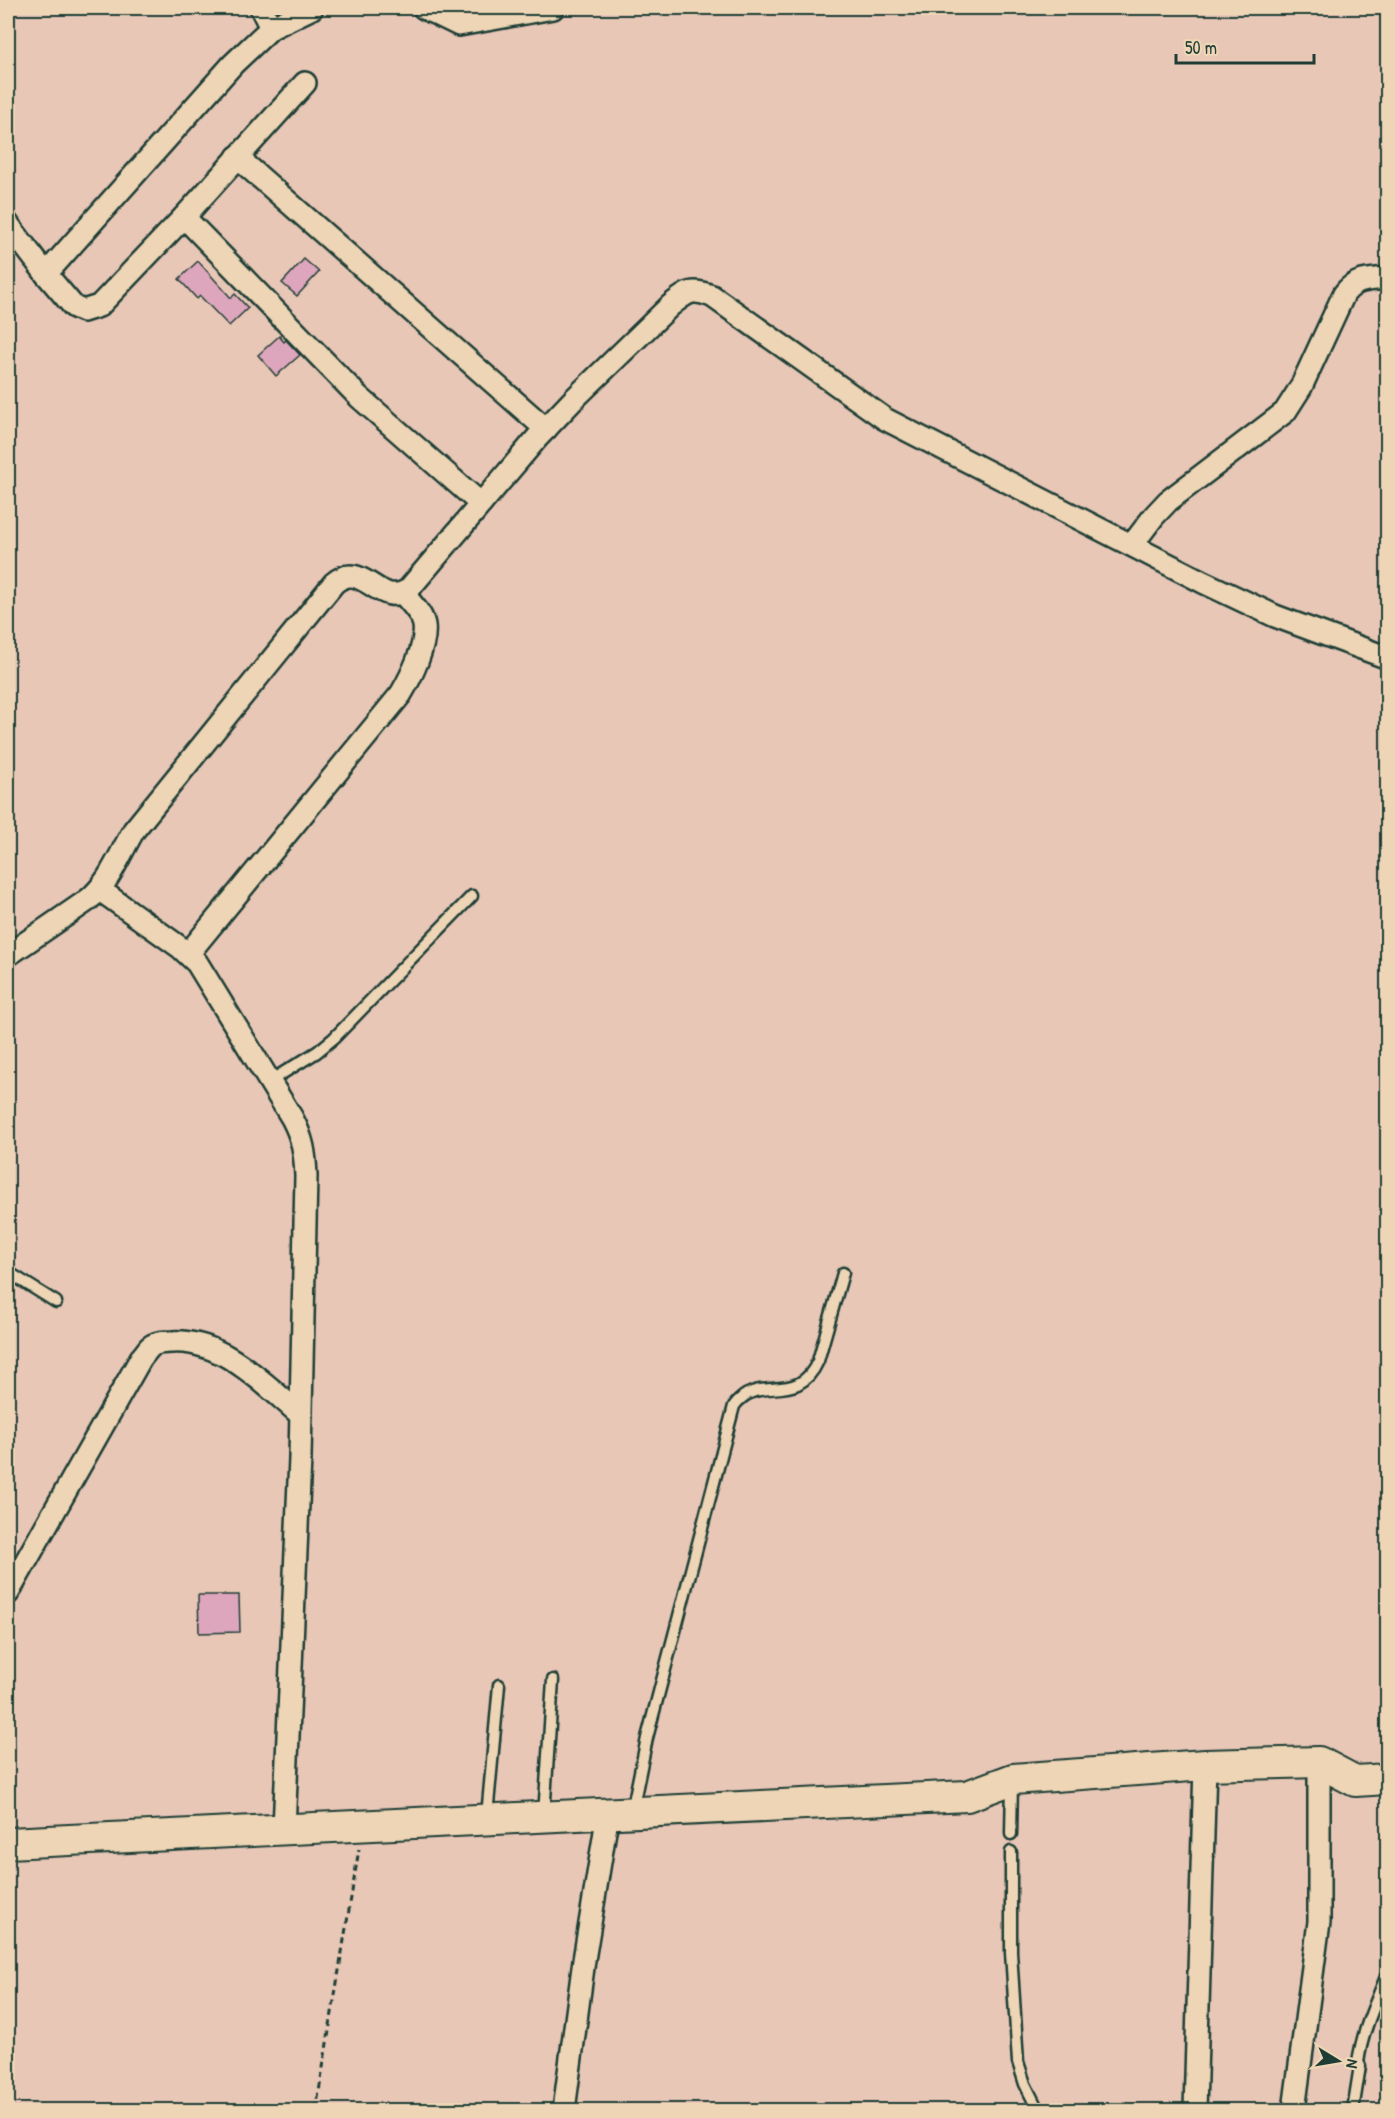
<svg xmlns="http://www.w3.org/2000/svg" width="1395" height="2118" font-family="'Patrick Hand',sans-serif">
<style>
.building{fill:#dda6bc;stroke:#1f3d34;stroke-width:1.5}
.lines{fill:none;stroke-linecap:round;stroke-linejoin:round}
.service-casing{stroke:#1f3d34;stroke-width:15}
.minor-casing{stroke:#1f3d34;stroke-width:26}
.secondary-casing{stroke:#1f3d34;stroke-width:34}
.path{stroke:#1f3d34;stroke-width:3;stroke-dasharray:6 4.5;stroke-linecap:butt}
.service{stroke:#edd5b5;stroke-width:10}
.minor{stroke:#edd5b5;stroke-width:21}
.secondary{stroke:#edd5b5;stroke-width:30}
</style>
<rect width="100%" height="100%" fill="#e8c7b7"/>
<filter id="ink" filterUnits="userSpaceOnUse"><feTurbulence type="fractalNoise" baseFrequency=".0167" numOctaves="2"/><feDisplacementMap in="SourceGraphic" scale="12" xChannelSelector="R" yChannelSelector="G"/><feConvolveMatrix kernelMatrix="1 2 1 2 8 2 1 2 1" color-interpolation-filters="sRGB"/></filter>
<g filter="url(#ink)">
<!-- building -->
<g class="building">
<path d="M 304,259 L 319,272 L 297,296 L 282,283 Z"/>
<path d="M 198,261 L 231,298 L 235,294 L 248,308 L 229,326 L 200,296 L 197,299 L 179,279 Z"/>
<path d="M 279,336 L 284,342 L 286,340 L 300,355 L 276,376 L 258,355 Z"/>
<path d="M 198,1595 L 239,1595 L 240,1632 L 199,1633 Z"/>
</g>
<g class="lines">
<!-- service casing -->
<g class="service-casing">
<g id="service">
<path d="M 270,1081 L 317,1052 L 334,1038 L 472,896"/>
<path d="M 8,1272 L 56,1302"/>
<path d="M 632,1811 L 647,1738 L 734,1406 C 759,1372 797,1408 818,1361 L 843,1273"/>
<path d="M 544,1815 L 553,1680"/>
<path d="M 487,1816 L 499,1685"/>
<path d="M 1011,1834 L 1012,1782"/>
<path d="M 1011,1852 L 1011,1952 L 1018,2062 L 1025,2084 L 1038,2110"/>
<path d="M 1353,2110 L 1360,2066 L 1358,2063 C 1362,2031 1376,2002 1388,1972"/>
</g>
</g>
<!-- minor casing -->
<g class="minor-casing">
<g id="minor">
<path d="M 261,8 L 271,28"/>
<path d="M 424,8 L 459,25 L 553,8"/>
<path d="M 237,157 L 546,429"/>
<path d="M 184,217 L 359,397 L 481,504"/>
<path d="M 8,224 L 46,274 L 233,64 L 271,28 L 312,8"/>
<path d="M 46,274 L 74,307 L 83,311 L 99,306 L 184,217 L 305,83"/>
<path d="M 1132,545 L 1154,516 L 1168,501 L 1285,412 L 1301,387 L 1344,294 C 1356,278 1369,280 1388,278"/>
<path d="M 100,890 L 181,948 L 197,963 L 292,1118 C 303,1139 305,1153 306,1176 L 300,1458 L 284,1829"/>
<path d="M 188,954 L 401,694 C 411,677 427,645 424,625 C 422,613 410,603 403,593"/>
<path d="M 8,955 L 88,900 C 111,881 119,855 134,830 L 334,583 C 363,558 378,609 408,590 L 537,438 L 575,398 L 671,305 C 688,292 691,288 712,296 L 885,419 L 1203,582 L 1275,616 L 1388,658"/>
<path d="M 8,1593 L 141,1358 C 144,1355 147,1350 150,1347 C 156,1342 165,1342 172,1342 C 223,1339 265,1385 301,1415"/>
<path d="M 564,2110 L 584,1960 L 608,1813"/>
<path d="M 1195,2110 L 1205,1765"/>
<path d="M 1294,2110 L 1319,1922 L 1319,1762"/>
</g>
</g>
<!-- secondary casing -->
<g class="secondary-casing">
<path id="secondary" d="M 8,1843 L 967,1796 L 1013,1779 L 1205,1765 L 1319,1762 L 1355,1781 L 1388,1779"/>
</g>
<!-- path -->
<path class="path" d="M 316,2110 L 359,1849"/>
<!-- service -->
<use href="#service" class="service"/>
<!-- minor -->
<use href="#minor" class="minor"/>
<!-- secondary -->
<use href="#secondary" class="secondary"/>
</g>
</g>
<!-- margin -->
<rect width="1395" height="2118" fill="none" stroke="#edd5b5" stroke-width="30"/>
<rect x="15" y="15" width="1365" height="2088" fill="none" stroke="#1f3d34" stroke-width="2" filter="url(#ink)"/>
<!-- north arrow -->
<g transform="translate(1338 2061) rotate(101)" stroke="#edd5b5" stroke-width="4.5" paint-order="stroke">
<path d="M0-4.5L10 22L0 15L-10 22Z" fill="#1f3d34"/>
<text y="-9" font-size="16" font-weight="bold" text-anchor="middle" fill="#1f3d34">N</text>
</g>
<!-- scale -->
<path d="M1176 54v9h138v-9" fill="none" stroke="#1f3d34" stroke-width="3"/>
<text x="1185" y="54" font-size="18" fill="#1f3d34" stroke="#edd5b5" stroke-width="4.5" paint-order="stroke">50 m</text>
</svg>
